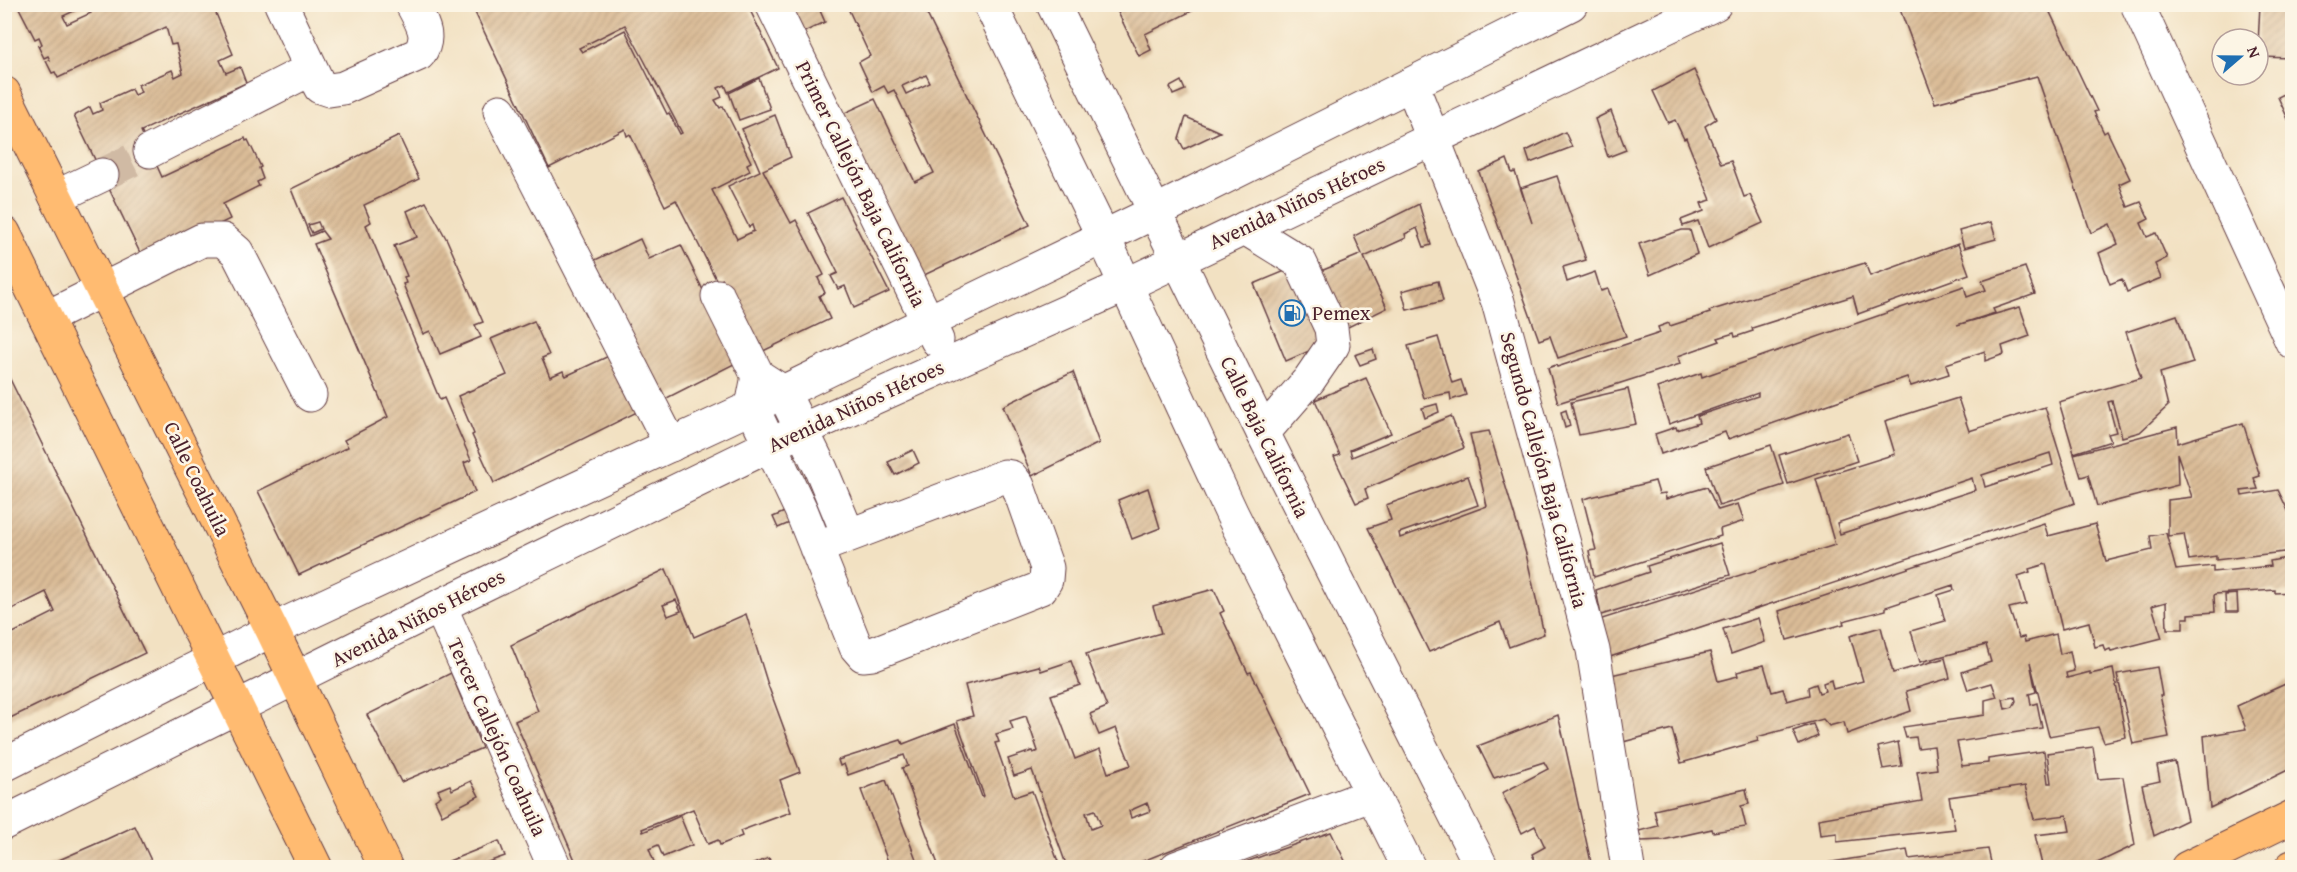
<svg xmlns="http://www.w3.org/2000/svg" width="2297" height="872" font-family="'Gentium Book Plus',serif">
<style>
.building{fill:url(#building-hatch);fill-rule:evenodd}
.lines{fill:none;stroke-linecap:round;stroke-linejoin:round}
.minor-tunnel{stroke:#d0baa4;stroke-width:33;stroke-dasharray:33 16;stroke-linecap:butt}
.minor-casing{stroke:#633c42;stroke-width:35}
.major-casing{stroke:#633c42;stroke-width:35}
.minor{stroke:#fff;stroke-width:33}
.major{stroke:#ffbb71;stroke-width:33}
.labels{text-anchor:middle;stroke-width:5;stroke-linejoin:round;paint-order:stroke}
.street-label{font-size:21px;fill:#4a1f2b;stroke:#fcf5e5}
.poi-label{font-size:21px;fill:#4a1f2b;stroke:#fcf5e5;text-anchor:start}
</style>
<defs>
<pattern id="building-hatch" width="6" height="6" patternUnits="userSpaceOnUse" patternTransform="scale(1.5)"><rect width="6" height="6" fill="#dabc97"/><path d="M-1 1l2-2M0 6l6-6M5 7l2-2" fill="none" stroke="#bda182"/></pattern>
</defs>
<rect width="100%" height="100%" fill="#fcf5e5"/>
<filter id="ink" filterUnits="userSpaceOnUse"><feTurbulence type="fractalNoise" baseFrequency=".0167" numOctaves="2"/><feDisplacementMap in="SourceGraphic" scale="12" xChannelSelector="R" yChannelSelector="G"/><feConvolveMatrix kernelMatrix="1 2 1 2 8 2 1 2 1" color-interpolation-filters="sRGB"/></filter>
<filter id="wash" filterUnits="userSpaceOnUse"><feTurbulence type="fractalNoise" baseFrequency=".008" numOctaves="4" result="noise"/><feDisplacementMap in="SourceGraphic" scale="24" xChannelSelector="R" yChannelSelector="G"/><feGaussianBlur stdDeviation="1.35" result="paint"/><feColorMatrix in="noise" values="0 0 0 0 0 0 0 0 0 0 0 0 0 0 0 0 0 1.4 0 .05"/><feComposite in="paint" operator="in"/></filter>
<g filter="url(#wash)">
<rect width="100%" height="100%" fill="#f2e1c2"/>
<g id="blocks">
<!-- building -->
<g class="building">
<path d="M 17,4 L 212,4 L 233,54 L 220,60 L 226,73 L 240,67 L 246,83 L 141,131 L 162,177 L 245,138 L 246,141 L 248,140 L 261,167 L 259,168 L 263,179 L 257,182 L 259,186 L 223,204 L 230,219 L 144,261 L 74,116 L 90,107 L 93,114 L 102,110 L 100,103 L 131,89 L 134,95 L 141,92 L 138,85 L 172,70 L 175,77 L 183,73 L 176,44 L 171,45 L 166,27 L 58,78 L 55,72 L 52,73 L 46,61 L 50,60 L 48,56 L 44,58 L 38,46 L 42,44 L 39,37 L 35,39 ZM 87,5 L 91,13 L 67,24 L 63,16 Z"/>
<path d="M 471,4 L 747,4 L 778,68 L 728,92 L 725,85 L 718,88 L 722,97 L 715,100 L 720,108 L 723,106 L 751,162 L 747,164 L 750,171 L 712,190 L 737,239 L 754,231 L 752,225 L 749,227 L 728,186 L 760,171 L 742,129 L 775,115 L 791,157 L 763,170 L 791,223 L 796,220 L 824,275 L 818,278 L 825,293 L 819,296 L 830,319 L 759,353 L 723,279 L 717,281 L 676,200 L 665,206 L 630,134 L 627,136 L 625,129 L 549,168 ZM 625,25 L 644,60 L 682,133 L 680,134 L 669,113 L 667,114 L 625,30 L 582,52 L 579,48 Z"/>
<path d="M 782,4 L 817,4 L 825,22 L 798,35 Z"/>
<path d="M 846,4 L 922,4 L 1030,225 L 920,277 L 840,115 L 875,99 L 915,182 L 934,173 L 894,90 L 888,93 L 884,86 L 873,92 L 859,62 L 870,56 ZM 926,75 L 930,83 L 906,94 L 902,86 Z"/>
<path d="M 1114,4 L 1191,4 L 1194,10 L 1145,34 L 1151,50 L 1139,56 Z"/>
<path d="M 1898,4 L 2046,4 L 2097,111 L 2094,112 L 2104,133 L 2107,131 L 2130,179 L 2119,184 L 2128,207 L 2141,202 L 2149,219 L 2141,223 L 2147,237 L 2156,233 L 2167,258 L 2155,264 L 2161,278 L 2127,292 L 2122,279 L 2110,284 L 2099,253 L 2118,244 L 2110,224 L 2091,233 L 2037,76 L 1935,103 Z"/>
<path d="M 2260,4 L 2292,4 L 2292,58 L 2260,57 L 2258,45 Z"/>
<path d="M 1694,70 L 1716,119 L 1705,126 L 1721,164 L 1731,161 L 1744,197 L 1750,195 L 1763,223 L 1708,248 L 1698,221 L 1683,226 L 1681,220 L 1704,211 L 1701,203 L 1711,200 L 1686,138 L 1684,139 L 1675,120 L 1668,123 L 1653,91 Z"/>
<path d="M 759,78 L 770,109 L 739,120 L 729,93 Z"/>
<path d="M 1181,81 L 1185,90 L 1173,95 L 1170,87 Z"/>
<path d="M 2292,90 L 2292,128 L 2278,97 Z"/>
<path d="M 1611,111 L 1626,150 L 1608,157 L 1595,119 Z"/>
<path d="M 1186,117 L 1220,132 L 1184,149 L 1179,139 Z"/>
<path d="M 1565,132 L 1572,147 L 1530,163 L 1526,151 Z"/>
<path d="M 399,136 L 419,179 L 364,205 L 371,222 L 366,225 L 440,400 L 444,398 L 471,460 L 464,463 L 475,492 L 299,575 L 258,491 L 348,447 L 344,440 L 388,417 L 314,244 L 328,239 L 322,231 L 310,236 L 291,189 ZM 318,222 L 321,229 L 312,233 L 308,225 Z"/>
<path d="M 1507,159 L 1512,173 L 1515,172 L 1532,223 L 1521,188 L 1557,176 L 1586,260 L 1563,267 L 1567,282 L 1595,272 L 1601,291 L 1608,289 L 1626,336 L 1558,358 L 1550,336 L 1539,340 L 1479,172 Z"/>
<path d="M 841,197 L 889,292 L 854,308 L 845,286 L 838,289 L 831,276 L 838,273 L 808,213 Z"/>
<path d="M 426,202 L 447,240 L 483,322 L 475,325 L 481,337 L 440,354 L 430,331 L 423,334 L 403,284 L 406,283 L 404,277 L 407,276 L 394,246 L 417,237 L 407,211 Z"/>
<path d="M 1419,204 L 1431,245 L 1424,247 L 1417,228 L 1405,234 L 1406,238 L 1364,257 L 1387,308 L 1346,328 L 1321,271 L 1362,254 L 1354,236 Z"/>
<path d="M 1991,222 L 1996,239 L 1964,248 L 1959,231 Z"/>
<path d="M 1682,230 L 1690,230 L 1697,254 L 1650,275 L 1639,244 Z"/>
<path d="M 640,239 L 649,259 L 681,245 L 738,362 L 661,401 L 595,260 Z"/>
<path d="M 1958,244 L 1969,274 L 1858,314 L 1853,296 L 1752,328 L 1753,331 L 1735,337 L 1734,333 L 1718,338 L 1720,341 L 1678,356 L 1680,364 L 1558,403 L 1548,368 L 1556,365 L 1557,367 L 1660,333 L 1658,327 L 1669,323 L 1670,326 L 1710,313 L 1709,311 L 1865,263 L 1870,276 Z"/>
<path d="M 1297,266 L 1330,342 L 1286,361 L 1254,284 Z"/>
<path d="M 2025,267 L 2035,294 L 1993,309 L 1995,313 L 1957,325 L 2020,307 L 2030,336 L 2002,346 L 2004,354 L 1985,361 L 1985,351 L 1946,364 L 1949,374 L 1911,386 L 1907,377 L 1728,439 L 1725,432 L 1661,454 L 1655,434 L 1676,427 L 1677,430 L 1699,423 L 1697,416 L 1758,396 L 1758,393 L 1669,424 L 1657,388 L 1701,373 L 1702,377 L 1964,286 L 1967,297 L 1986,290 L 1982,281 Z"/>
<path d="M 1438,281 L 1443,301 L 1407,310 L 1402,291 Z"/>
<path d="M 2177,315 L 2193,363 L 2160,373 L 2168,406 L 2140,432 L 2122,437 L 2112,401 L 2108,402 L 2116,432 L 2108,434 L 2111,441 L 2074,453 L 2059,402 L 2141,378 L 2126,332 Z"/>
<path d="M 534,321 L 549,355 L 542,358 L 550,377 L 563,371 L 566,376 L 613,354 L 639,411 L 494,483 L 472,435 L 474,434 L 458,396 L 507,375 L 491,339 Z"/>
<path d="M 1438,337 L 1452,383 L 1461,380 L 1466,395 L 1451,400 L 1450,393 L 1424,398 L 1408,346 Z"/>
<path d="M 1373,349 L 1376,359 L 1360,365 L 1355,355 Z"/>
<path d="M 4,367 L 145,653 L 4,721 L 4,624 L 9,635 L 55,612 L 46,592 L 4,613 Z"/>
<path d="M 1073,372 L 1099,443 L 1032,476 L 1003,406 Z"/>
<path d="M 1366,378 L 1391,433 L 1350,450 L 1352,457 L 1451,416 L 1464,448 L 1365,489 L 1368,498 L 1356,503 L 1334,457 L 1340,455 L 1315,400 Z"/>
<path d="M 1628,389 L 1636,424 L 1579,435 L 1571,402 Z"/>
<path d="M 1958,398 L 1969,431 L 2045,407 L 2075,503 L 1610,657 L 1602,619 L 1835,545 L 1816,479 L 1895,454 L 1885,421 ZM 2050,453 L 2053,465 L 1985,487 L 1982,475 ZM 1972,478 L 1975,490 L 1840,534 L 1837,523 Z"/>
<path d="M 1437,404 L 1439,412 L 1425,418 L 1422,408 Z"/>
<path d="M 1566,410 L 1570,426 L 1565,428 L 1561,412 Z"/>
<path d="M 2243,423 L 2260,476 L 2254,478 L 2258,489 L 2241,491 L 2242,496 L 2278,490 L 2292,519 L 2290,520 L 2292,526 L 2292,551 L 2216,560 L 2216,556 L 2189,560 L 2184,534 L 2168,536 L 2168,500 L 2192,497 L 2177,453 L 2178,485 L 2097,506 L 2088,475 L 2081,477 L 2074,454 L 2177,427 L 2178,443 Z"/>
<path d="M 1489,431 L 1526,554 L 1544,634 L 1509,647 L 1500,622 L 1429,652 L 1368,528 L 1391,520 L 1386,505 L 1468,476 L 1478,505 L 1399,533 L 1400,538 L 1487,506 L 1470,434 Z"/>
<path d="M 1848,433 L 1857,461 L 1788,484 L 1779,455 Z"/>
<path d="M 1771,445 L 1784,485 L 1719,506 L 1706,467 Z"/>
<path d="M 913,450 L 919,463 L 895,475 L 888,462 Z"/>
<path d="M 1655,481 L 1659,494 L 1665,493 L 1666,499 L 1707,487 L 1718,510 L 1738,504 L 1744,521 L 1720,529 L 1721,536 L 1594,577 L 1589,551 L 1596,550 L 1583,499 Z"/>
<path d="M 1148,488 L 1160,528 L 1132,539 L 1118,500 Z"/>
<path d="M 789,510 L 794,521 L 778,528 L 773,517 Z"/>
<path d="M 2044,523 L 2048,536 L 2095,524 L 2106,561 L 2152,550 L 2150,536 L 2166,533 L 2176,570 L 2213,566 L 2213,572 L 2271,566 L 2270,561 L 2292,557 L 2292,592 L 2275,593 L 2275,590 L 2215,594 L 2214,596 L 2215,612 L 2189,614 L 2189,618 L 2183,618 L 2183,629 L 2167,629 L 2166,602 L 2152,606 L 2162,638 L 2111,651 L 2110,649 L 2105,651 L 2103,645 L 2095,647 L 2089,622 L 2062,629 L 2046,564 L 2029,569 L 2030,572 L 2018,576 L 2026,604 L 2009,608 L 2019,638 L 2024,637 L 2025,642 L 2056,634 L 2060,654 L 2070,651 L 2074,671 L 2066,673 L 2067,678 L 2090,672 L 2090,674 L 2113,669 L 2126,737 L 2104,742 L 2098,727 L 2049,736 L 2030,662 L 2036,692 L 2029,694 L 2030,698 L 2031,705 L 2037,703 L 2042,728 L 1957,742 L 1962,766 L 1988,763 L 1988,759 L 2044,751 L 2048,783 L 2051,783 L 2047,753 L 2093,747 L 2098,779 L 2123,777 L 2135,845 L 2089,867 L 2059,867 L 2058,864 L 2042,865 L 2035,835 L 2070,831 L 2068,821 L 2067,815 L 2034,819 L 2025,786 L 1949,797 L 1955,829 L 1837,842 L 1837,833 L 1820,835 L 1818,819 L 1922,801 L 1917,772 L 1937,769 L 1934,746 L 1918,748 L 1916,737 L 1906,738 L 1903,727 L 1985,715 L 1985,700 L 1997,697 L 1992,683 L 1968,690 L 1962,672 L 1991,662 L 1986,645 L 1920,662 L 1911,631 L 1945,621 L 1938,595 L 1954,590 L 1953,585 L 1886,607 L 1886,610 L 1843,621 L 1844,624 L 1787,640 L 1779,611 ZM 2015,697 L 2016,701 L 2013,707 L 2005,709 L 2003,699 Z"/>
<path d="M 1720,543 L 1730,575 L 1601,615 L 1596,590 L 1649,572 L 1647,566 Z"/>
<path d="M 666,569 L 694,637 L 746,614 L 768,685 L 800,772 L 780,780 L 791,812 L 740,831 L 742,836 L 720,845 L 718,840 L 708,844 L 693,809 L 642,829 L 643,832 L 680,816 L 692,845 L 663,857 L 658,845 L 649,849 L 656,867 L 578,867 L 515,721 L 538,711 L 511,645 ZM 676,600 L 681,611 L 668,616 L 663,605 Z"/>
<path d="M 1214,589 L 1224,611 L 1220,613 L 1248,673 L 1251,672 L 1310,794 L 1128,867 L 1067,867 L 1032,770 L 1014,776 L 1008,759 L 1032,751 L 1033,753 L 1038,751 L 1026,716 L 1010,721 L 1013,729 L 996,734 L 999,742 L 995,743 L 1014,797 L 1032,791 L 1060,867 L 939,867 L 902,768 L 908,766 L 904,755 L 848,775 L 844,764 L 840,766 L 838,760 L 901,740 L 903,744 L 955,724 L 982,797 L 984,796 L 957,721 L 973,716 L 965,685 L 1039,666 L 1041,671 L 1071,661 L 1080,685 L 1051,695 L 1075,759 L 1100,749 L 1108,773 L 1131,765 L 1116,728 L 1099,735 L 1090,714 L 1107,707 L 1086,654 L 1161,633 L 1153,606 ZM 1147,803 L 1150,811 L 1131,818 L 1129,811 ZM 1095,810 L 1101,825 L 1091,829 L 1086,813 Z"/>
<path d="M 2237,594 L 2238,612 L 2226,612 L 2225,595 Z"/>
<path d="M 1758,618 L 1765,642 L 1731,654 L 1723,629 Z"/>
<path d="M 1881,627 L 1893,673 L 1945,658 L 1950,678 L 1906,691 L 1911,711 L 1847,734 L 1844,722 L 1829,726 L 1823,719 L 1757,737 L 1758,741 L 1681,763 L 1672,729 L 1623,742 L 1611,675 L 1710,652 L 1718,681 L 1738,676 L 1737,672 L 1764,665 L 1772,692 L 1783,689 L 1787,701 L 1809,695 L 1808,687 L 1816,684 L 1819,693 L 1825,691 L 1823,683 L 1831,680 L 1833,689 L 1863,681 L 1850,636 Z"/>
<path d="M 2157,667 L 2162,695 L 2160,695 L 2169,737 L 2133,744 L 2117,674 Z"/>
<path d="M 451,673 L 482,748 L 401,782 L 367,715 Z"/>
<path d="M 2292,681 L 2292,768 L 2210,808 L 2204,736 L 2246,729 L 2237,706 Z"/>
<path d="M 1558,715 L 1563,736 L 1592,867 L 1538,867 L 1532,854 L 1545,847 L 1535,826 L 1522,833 L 1502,793 L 1548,769 L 1544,762 L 1494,778 L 1478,746 Z"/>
<path d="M 1813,724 L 1818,736 L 1799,745 L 1793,731 Z"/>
<path d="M 1898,742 L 1902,766 L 1883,769 L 1878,747 Z"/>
<path d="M 2175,762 L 2187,820 L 2154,836 L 2142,785 L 2160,781 L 2157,766 Z"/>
<path d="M 886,780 L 919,867 L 890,867 L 861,790 Z"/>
<path d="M 471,781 L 479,796 L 442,815 L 435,800 L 441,796 L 438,790 L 450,785 L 452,790 Z"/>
<path d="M 1746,789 L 1749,804 L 1741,806 L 1746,827 L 1713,832 L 1712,829 L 1663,840 L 1641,841 L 1639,831 L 1658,826 L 1654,810 Z"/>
<path d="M 135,826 L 154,867 L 43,867 L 107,839 Z"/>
<path d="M 1331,832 L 1348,867 L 1232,867 L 1279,850 Z"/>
<path d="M 499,841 L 505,856 L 474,867 L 452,867 L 449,861 Z"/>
<path d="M 1988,849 L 1992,867 L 1801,867 L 1907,850 L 1909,859 Z"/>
<path d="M 769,858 L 773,867 L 746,867 Z"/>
</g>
</g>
</g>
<g filter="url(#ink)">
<use href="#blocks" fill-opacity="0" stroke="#633c42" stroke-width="1.5"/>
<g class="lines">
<!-- minor-tunnel -->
<path class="minor-tunnel" d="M 102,175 L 150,151"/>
<!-- minor casing -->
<g class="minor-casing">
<g id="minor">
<path d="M 281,4 L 320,87 L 329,90 L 343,88 L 419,54 C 432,36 421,22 412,4"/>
<path d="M 772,4 L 937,340"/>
<path d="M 990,4 L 1103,236 L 1232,514 L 1409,868"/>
<path d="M 1053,4 L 1263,433 L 1482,868"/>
<path d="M 2137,4 L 2292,342"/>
<path d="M 1412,85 L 1498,302 L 1593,650 L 1628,868"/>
<path d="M 500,111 L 671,445"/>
<path d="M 150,151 L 311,69"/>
<path d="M 56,197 L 102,175"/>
<path d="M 1245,228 L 1300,262 L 1331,328 L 1333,345 L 1309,380 L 1263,433"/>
<path d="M 718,296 L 758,376 L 783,392 L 821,469 L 848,534"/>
<path d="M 46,318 L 202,240 L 223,240 L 237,252 L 310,395"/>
<path d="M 758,376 L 752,407 L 801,510 L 856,647 L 863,655 L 872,654 L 1041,588 L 1046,580 L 1047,568 L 1018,486 L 1011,477 L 1005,476 L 816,548"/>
<path d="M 440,606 L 555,868"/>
<path d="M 4,765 L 272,630 L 752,407 L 1155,212 L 1571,4"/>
<path d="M 4,823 L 440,606 L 793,434 L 1126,285 L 1715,4"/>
<path d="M 1176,868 L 1373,794"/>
</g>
</g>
<!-- major casing -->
<g class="major-casing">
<g id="major">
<path d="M 4,93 L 272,630 L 386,868"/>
<path d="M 4,233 L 316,868"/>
<path d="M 2187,868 L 2292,817"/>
<path d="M 2291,868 L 2292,867"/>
</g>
</g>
<!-- minor -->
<use href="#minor" class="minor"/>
<!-- major -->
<use href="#major" class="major"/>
</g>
</g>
<!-- icons -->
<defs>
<g id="fuel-ring" transform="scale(1.35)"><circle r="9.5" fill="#fcf5e5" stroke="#1f6fb2" stroke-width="1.5"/><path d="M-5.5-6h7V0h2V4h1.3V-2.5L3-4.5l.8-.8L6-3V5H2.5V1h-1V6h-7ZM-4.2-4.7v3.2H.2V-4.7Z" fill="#1f6fb2"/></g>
</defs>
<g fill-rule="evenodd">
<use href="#fuel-ring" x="1292" y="313"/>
</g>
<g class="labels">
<!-- street labels -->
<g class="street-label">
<text transform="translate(861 184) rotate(64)" y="7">Primer Callejón Baja California</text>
<text transform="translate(1297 203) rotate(-25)" y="7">Avenida Niños Héroes</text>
<text transform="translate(856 406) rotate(-25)" y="7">Avenida Niños Héroes</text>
<text transform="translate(1265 437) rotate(64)" y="7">Calle Baja California</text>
<text transform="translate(1544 470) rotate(75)" y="7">Segundo Callejón Baja California</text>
<text transform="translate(197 479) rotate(64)" y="7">Calle Coahuila</text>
<text transform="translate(418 618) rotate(-27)" y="7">Avenida Niños Héroes</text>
<text transform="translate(497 737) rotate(66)" y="7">Tercer Callejón Coahuila</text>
</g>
<!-- poi labels -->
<g class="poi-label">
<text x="1312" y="320">Pemex</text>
</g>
</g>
<!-- margin -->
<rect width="2297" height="872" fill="none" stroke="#fcf5e5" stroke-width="24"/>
<!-- north arrow -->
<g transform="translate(2240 57) rotate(70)"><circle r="28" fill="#fcf5e5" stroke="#b59f9b" stroke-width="1.5"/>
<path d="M0-4.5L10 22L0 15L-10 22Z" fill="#1f6fb2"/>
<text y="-9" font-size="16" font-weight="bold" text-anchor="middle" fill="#4a1f2b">N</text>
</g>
</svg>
